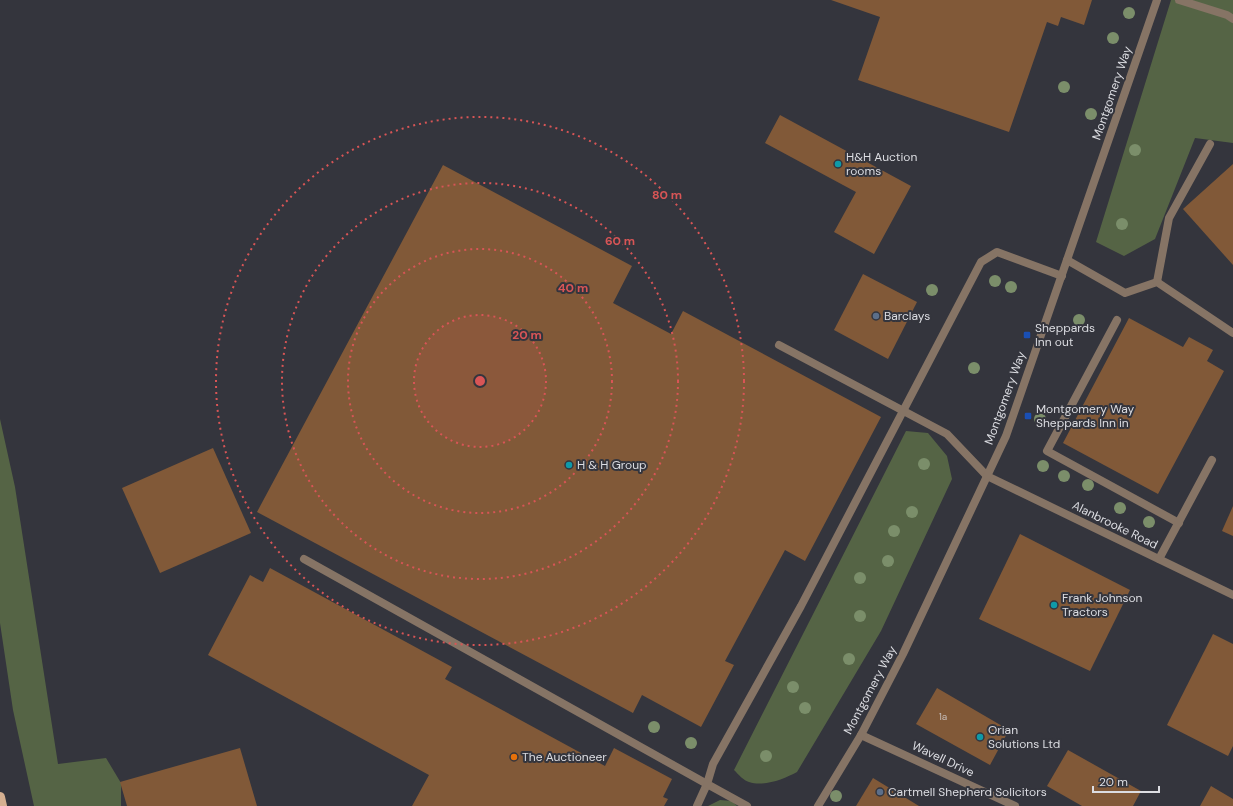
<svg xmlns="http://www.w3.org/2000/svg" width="1233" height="806" font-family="'DM Sans',sans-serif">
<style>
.green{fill:#556445}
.building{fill:#815938}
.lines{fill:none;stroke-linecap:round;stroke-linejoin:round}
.service{stroke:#867465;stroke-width:8}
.minor{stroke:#867465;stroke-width:8}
.primary{stroke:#d5b091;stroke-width:10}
.tree{fill:#7b8e6a}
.ring{fill:none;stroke:#d85556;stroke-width:2;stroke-dasharray:2 4}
.culture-dot{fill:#0f9aa8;stroke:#34353d;stroke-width:1.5}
.service-dot{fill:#5c6f8a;stroke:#34353d;stroke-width:1.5}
.transit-dot{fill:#1a4fb4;stroke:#34353d;stroke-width:1.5}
.food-dot{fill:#e8710a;stroke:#34353d;stroke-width:1.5}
.labels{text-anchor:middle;stroke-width:4;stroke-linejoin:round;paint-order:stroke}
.number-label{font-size:10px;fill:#c5bcb8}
.street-label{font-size:12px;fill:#dcdde2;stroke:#34353d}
.poi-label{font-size:12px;fill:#dcdde2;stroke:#34353d;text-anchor:start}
.centre{fill:#d85556;stroke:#34353d;stroke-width:2}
.ring-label{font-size:12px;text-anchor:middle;font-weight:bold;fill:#d85556;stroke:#34353d;stroke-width:4;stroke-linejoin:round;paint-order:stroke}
</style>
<rect width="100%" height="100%" fill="#34353d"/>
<!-- green -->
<g class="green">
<path d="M 1171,0 L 1233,0 L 1233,143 L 1195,138 L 1155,239 L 1124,256 L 1096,242 Z"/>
<path d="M 0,419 L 15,487 L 58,764 L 106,758 L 121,783 L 121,806 L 34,806 L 13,710 L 0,623 Z"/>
<path d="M 906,431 L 928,433 L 947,456 L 952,479 L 881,631 L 797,772 C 784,779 764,787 749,782 C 744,781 738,774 734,770 Z"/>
<path d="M 720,800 L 732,801 L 737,806 L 708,806 Z"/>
</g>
<!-- building -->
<g class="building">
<path d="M 831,0 L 1092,0 L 1084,25 L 1061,17 L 1058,26 L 1047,22 L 1009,132 L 858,80 L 880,17 Z"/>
<path d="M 780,115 L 911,186 L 874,254 L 834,232 L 856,192 L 765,143 Z"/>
<path d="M 1233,164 L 1233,265 L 1183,209 Z"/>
<path d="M 443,165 L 632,266 L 613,303 L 671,334 L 683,311 L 881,417 L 805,561 L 785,550 L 725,661 L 734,665 L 701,727 L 642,695 L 633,713 L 257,512 Z"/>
<path d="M 863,274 L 917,302 L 888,359 L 834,330 Z"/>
<path d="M 1129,318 L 1183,347 L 1189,337 L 1213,350 L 1207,361 L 1224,371 L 1158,494 L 1063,443 Z"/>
<path d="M 213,448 L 251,533 L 160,573 L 122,488 Z"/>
<path d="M 1233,506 L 1233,536 L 1222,531 Z"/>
<path d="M 1020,534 L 1130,590 L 1090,671 L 979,619 Z"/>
<path d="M 270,568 L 452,667 L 445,679 L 605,766 L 614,748 L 672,779 L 663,797 L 668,799 L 664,806 L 412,806 L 429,775 L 208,655 L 250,575 L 263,582 Z"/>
<path d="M 1213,634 L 1233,644 L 1233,746 L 1228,756 L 1167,725 Z"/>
<path d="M 937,688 L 1009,730 L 990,765 L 916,724 Z"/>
<path d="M 240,748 L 257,806 L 127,806 L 120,782 Z"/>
<path d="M 1068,750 L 1141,791 L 1133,806 L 1082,806 L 1047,786 Z"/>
<path d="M 873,778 L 919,806 L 856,806 Z"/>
<path d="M 1211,786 L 1233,799 L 1233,806 L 1200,806 Z"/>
</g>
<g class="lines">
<!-- service -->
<g class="service">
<path d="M 1067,260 L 1125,293 L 1157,282 L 1233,333"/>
<path d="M 1157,282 L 1169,218 L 1210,144"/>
<path d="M 1117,320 L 1047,451 L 1179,523"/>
<path d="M 779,345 L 947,434 L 987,476"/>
<path d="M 304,559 L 707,784 L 697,806"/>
<path d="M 1159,559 L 1212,460"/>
<path d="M 747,806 L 707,784 L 713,764 L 801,606 L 981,262 L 997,252 L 1062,276"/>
</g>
<!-- minor -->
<g class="minor">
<path d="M 1179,0 L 1227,15 L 1233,19"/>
<path d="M 987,476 L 1233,595"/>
<path d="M 861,735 L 1015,806"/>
<path d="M 818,806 L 861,735 L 903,654 L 1006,436 L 1157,0"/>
</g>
<!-- primary -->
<path class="primary" d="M 0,797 L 2,806"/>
</g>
<!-- trees -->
<g class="tree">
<circle cx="1129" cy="13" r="6"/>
<circle cx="1113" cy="38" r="6"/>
<circle cx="1064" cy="87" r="6"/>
<circle cx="1091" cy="114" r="6"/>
<circle cx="1135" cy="150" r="6"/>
<circle cx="1122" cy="224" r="6"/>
<circle cx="995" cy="281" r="6"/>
<circle cx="1011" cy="287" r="6"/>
<circle cx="932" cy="290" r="6"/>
<circle cx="1079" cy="320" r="6"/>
<circle cx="974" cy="368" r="6"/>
<circle cx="1040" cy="419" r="6"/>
<circle cx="924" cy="464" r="6"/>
<circle cx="1043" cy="466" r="6"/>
<circle cx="1064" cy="476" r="6"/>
<circle cx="1088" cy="485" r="6"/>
<circle cx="1120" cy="508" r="6"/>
<circle cx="912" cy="512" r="6"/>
<circle cx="1149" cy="522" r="6"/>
<circle cx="894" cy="531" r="6"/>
<circle cx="888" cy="561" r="6"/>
<circle cx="860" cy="578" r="6"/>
<circle cx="860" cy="616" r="6"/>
<circle cx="849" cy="659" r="6"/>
<circle cx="793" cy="687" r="6"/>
<circle cx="805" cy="708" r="6"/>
<circle cx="654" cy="727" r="6"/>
<circle cx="691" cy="743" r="6"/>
<circle cx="766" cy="756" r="6"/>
<circle cx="836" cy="796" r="6"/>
</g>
<!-- distance rings -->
<circle cx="480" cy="381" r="66" fill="#d85556" fill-opacity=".12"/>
<g class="ring">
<circle cx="480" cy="381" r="66"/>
<circle cx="480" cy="381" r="132"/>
<circle cx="480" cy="381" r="198"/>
<circle cx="480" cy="381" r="264"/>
</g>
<!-- markers -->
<g class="culture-dot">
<circle cx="838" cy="164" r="4"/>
<circle cx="569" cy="465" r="4"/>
<circle cx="1054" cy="605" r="4"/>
<circle cx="980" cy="737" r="4"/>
</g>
<g class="service-dot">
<circle cx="876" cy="316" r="4"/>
<circle cx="880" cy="792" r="4"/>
</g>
<g class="transit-dot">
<rect x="1023" y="331" width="8" height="8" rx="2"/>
<rect x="1024" y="412" width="8" height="8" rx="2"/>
</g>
<circle class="food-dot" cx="514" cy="757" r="4"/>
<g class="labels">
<!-- number labels -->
<g class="number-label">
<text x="943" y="720">1a</text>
</g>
<!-- street labels -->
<g class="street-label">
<text transform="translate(1112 93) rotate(-71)" y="4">Montgomery Way</text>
<text transform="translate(1005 398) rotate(-70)" y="4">Montgomery Way</text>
<text transform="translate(1115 525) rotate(26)" y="4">Alanbrooke Road</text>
<text transform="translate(870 690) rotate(-62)" y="4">Montgomery Way</text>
<text transform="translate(943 759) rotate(25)" y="4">Wavell Drive</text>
</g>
<!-- poi labels -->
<g class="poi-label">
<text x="846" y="161">H&amp;H Auction<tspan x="846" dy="14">rooms</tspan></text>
<text x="884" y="320">Barclays</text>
<text x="1035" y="332">Sheppards<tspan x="1035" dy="14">Inn out</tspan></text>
<text x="1036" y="413">Montgomery Way<tspan x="1036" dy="14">Sheppards Inn in</tspan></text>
<text x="577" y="469">H &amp; H Group</text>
<text x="1062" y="602">Frank Johnson<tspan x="1062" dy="14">Tractors</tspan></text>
<text x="988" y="734">Orian<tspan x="988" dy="14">Solutions Ltd</tspan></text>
<text x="522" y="761">The Auctioneer</text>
<text x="888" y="796">Cartmell Shepherd Solicitors</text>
</g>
</g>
<circle cx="480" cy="381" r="6" class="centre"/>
<g class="ring-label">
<text x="667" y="199">80 m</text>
<text x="620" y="245">60 m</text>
<text x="573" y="292">40 m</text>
<text x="527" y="339">20 m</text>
</g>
<!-- scale -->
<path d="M1093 786v6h66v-6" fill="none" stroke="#dcdde2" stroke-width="2"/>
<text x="1099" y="786" font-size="12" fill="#dcdde2" stroke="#34353d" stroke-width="3" paint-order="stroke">20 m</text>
</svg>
